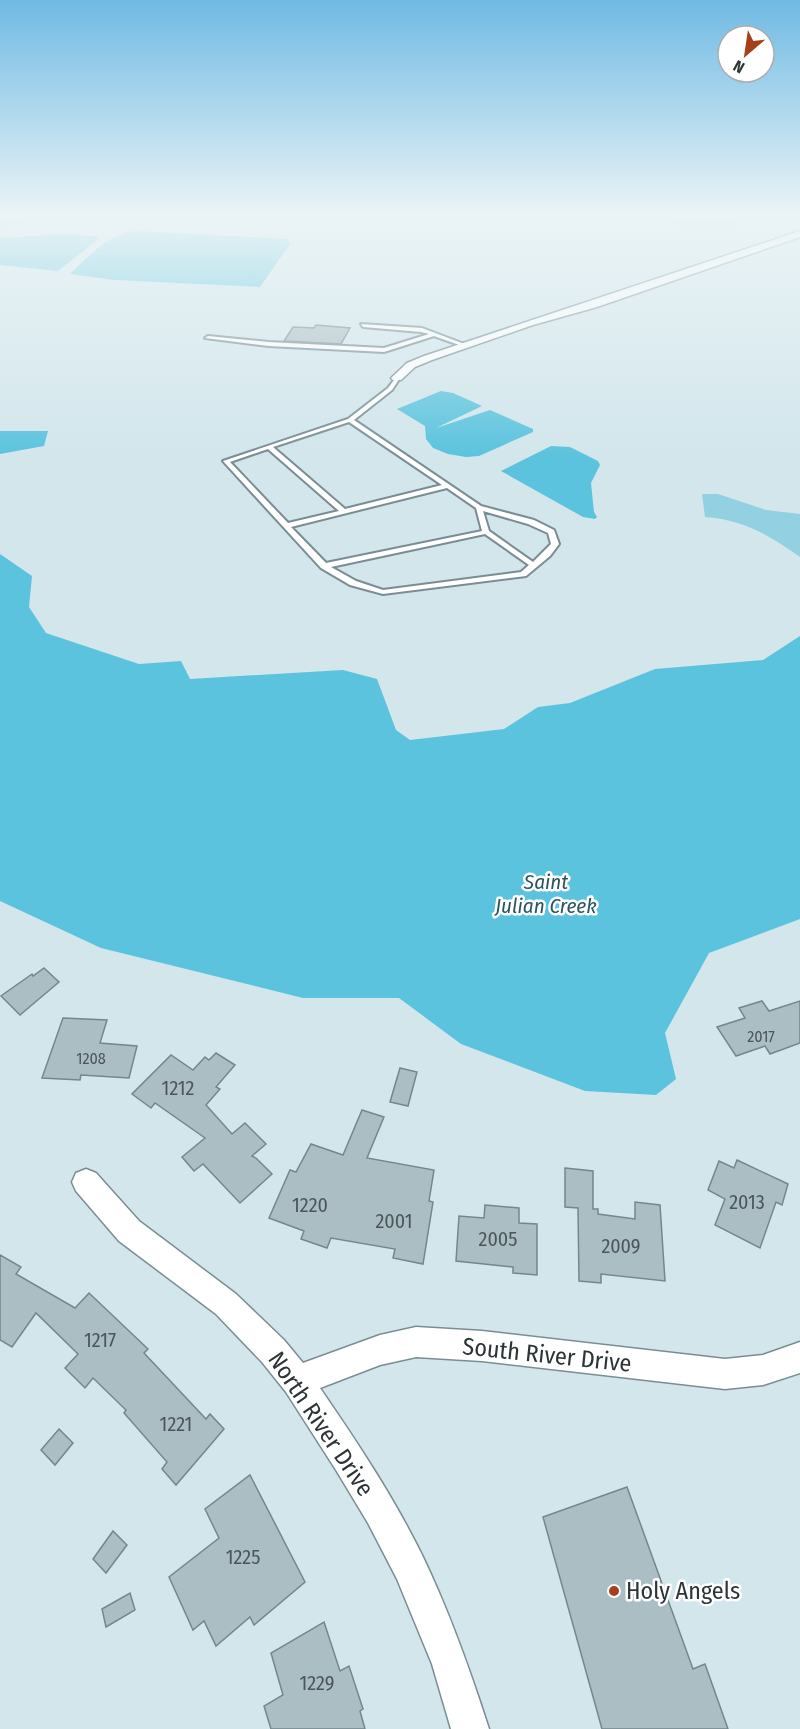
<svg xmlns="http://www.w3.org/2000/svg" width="800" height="1729" font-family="'Fira Sans Condensed',sans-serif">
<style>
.built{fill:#bfdce4}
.green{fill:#93d0e2}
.water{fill:#5cc3de}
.building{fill:#abbec4;stroke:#75878d;stroke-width:1.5}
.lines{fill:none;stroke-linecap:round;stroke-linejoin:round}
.service-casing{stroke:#7b8d93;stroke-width:4}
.minor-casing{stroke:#7b8d93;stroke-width:3}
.service{fill:#fff;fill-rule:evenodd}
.minor{fill:#fff;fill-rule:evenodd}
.poi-dot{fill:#a63f1c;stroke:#fff;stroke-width:2}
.labels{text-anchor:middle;stroke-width:5;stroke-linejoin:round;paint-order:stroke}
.number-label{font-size:16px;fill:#4c565a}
.near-number-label{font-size:20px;fill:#4c565a}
.water-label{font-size:21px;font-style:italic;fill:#295562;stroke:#fff}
.near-street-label{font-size:24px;fill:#2c3436;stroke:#fff}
.near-poi-label{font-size:24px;fill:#2c3436;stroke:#fff;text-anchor:start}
</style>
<rect width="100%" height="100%" fill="#d2e6ec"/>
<!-- built -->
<g class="built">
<path d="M 0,214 L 119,214 L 0,226 Z"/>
<path d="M 586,214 L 767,214 L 723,230 Z"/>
</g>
<!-- green -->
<path class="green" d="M 702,494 L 718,494 L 766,510 L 800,514 L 800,557 C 769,535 744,520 705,517 Z"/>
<!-- water -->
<g class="water">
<path d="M 134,231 L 288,239 L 290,244 L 260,287 L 115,280 L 70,274 C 90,255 106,236 134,231 Z"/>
<path d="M 63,234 L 97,236 L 97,240 L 58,271 L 0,265 L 0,238 Z"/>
<path d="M 441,391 L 453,393 L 482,406 L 436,428 L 490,410 L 533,429 L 533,432 L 479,456 L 466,457 L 448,454 L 433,448 L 426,439 L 425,426 L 397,409 Z"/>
<path d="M 0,431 L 48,431 L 44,446 L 0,454 Z"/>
<path d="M 551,446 L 570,447 L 598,461 L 600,465 L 591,483 L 594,512 L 597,517 L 595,519 L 583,517 L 501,471 Z"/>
<path d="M 0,554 L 32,576 L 29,607 L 46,633 L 139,664 L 181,661 L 190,679 L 343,670 L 377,679 L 396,730 L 410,740 L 504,729 L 538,707 L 570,703 L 655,669 L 763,660 L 800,636 L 800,919 L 709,953 L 665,1033 L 676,1079 L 656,1095 L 585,1091 L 461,1044 L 399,998 L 303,998 L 101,948 L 0,901 Z"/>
</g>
<!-- building -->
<g class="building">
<path d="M 316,325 L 350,328 L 341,344 L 284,341 L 293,327 L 314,328 Z"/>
<path d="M 44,968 L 59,982 L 20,1015 L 1,996 L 32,974 L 33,976 Z"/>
<path d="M 762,1001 L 769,1011 L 800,1001 L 800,1043 L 770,1054 L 765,1046 L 736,1056 L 717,1027 L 745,1018 L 739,1008 Z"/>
<path d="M 63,1018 L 107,1020 L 100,1043 L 137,1046 L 129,1078 L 81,1075 L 80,1080 L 42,1078 Z"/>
<path d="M 216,1053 L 235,1065 L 216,1087 L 220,1089 L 206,1105 L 232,1134 L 245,1123 L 266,1144 L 252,1156 L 256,1158 L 272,1174 L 240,1203 L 203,1164 L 194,1171 L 182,1157 L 205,1138 L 155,1103 L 151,1108 L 132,1094 L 171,1055 L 193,1070 L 205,1057 L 209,1060 Z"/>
<path d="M 400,1068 L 417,1072 L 408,1106 L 390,1102 Z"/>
<path d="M 362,1110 L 384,1117 L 367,1158 L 434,1170 L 429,1201 L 433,1202 L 423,1264 L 393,1258 L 395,1249 L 331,1238 L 327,1248 L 301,1239 L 304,1231 L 269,1218 L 290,1170 L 296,1172 L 311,1144 L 343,1155 Z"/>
<path d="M 737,1160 L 788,1184 L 782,1205 L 776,1202 L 760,1248 L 715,1225 L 725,1199 L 708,1190 L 719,1161 L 734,1168 Z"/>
<path d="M 565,1168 L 593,1171 L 593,1209 L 598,1209 L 598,1214 L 635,1219 L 635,1202 L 660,1205 L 665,1281 L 601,1274 L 601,1283 L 579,1281 L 578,1208 L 565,1207 Z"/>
<path d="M 485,1205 L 519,1208 L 519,1223 L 537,1224 L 537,1275 L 513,1273 L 513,1267 L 456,1261 L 459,1216 L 484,1218 Z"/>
<path d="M 0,1255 L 21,1267 L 16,1274 L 75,1308 L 89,1293 L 148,1349 L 144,1353 L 206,1419 L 210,1414 L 224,1429 L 176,1485 L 162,1469 L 167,1462 L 124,1413 L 126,1410 L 93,1378 L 85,1388 L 65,1368 L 78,1354 L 36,1313 L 12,1347 L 0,1340 Z"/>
<path d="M 59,1429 L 73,1443 L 55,1465 L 41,1450 Z"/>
<path d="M 250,1475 L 305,1582 L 254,1625 L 250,1617 L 216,1646 L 204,1621 L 193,1630 L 169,1577 L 219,1538 L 205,1509 Z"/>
<path d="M 627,1487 L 693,1669 L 705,1664 L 728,1729 L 602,1729 L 543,1517 Z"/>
<path d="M 113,1531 L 127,1545 L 106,1573 L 93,1559 Z"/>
<path d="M 130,1593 L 135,1610 L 106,1627 L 102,1609 Z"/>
<path d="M 324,1622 L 340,1671 L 349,1666 L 363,1709 L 360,1711 L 365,1729 L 271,1729 L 264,1706 L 283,1695 L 271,1653 Z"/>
</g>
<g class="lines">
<!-- service casing -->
<g class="service-casing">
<g id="service">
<path d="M 361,324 L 422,328 L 467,345 L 462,346 L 434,336 L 384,352 L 269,346 L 205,338 L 208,336 L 269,342 L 384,348 L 429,334 L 421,332 L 363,327 Z"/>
<path d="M 397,376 L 400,378 L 392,390 L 354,420 L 481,506 L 534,520 L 554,530 L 559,544 L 550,556 L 526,576 L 383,594 L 350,585 L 321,568 L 223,461 L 348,419 L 388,388 ZM 349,422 L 442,485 L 345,509 L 273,447 ZM 268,449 L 339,511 L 288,523 L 230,462 ZM 447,488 L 476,508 L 482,531 L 326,563 L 291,527 ZM 483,511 L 528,524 L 548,533 L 551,544 L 533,562 L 489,531 ZM 485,534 L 529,565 L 521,572 L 383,590 L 356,581 L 331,567 Z"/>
</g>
</g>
<!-- minor casing -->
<g class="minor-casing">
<g id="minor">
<path d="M 800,231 L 800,237 L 597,307 L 533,325 L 432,360 L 415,367 L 401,380 L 393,380 L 391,378 L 407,363 L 424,356 Z"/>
<path d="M 86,1169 L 96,1173 L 139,1221 L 236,1294 L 284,1340 L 303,1363 L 380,1335 L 416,1327 L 482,1331 L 725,1359 L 763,1355 L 800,1342 L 800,1373 L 763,1385 L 725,1389 L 482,1361 L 416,1357 L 380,1365 L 320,1388 C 357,1442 393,1496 422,1555 C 449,1611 470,1670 489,1729 L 451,1729 L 432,1664 L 397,1579 L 368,1523 L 336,1470 L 286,1392 L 262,1362 L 216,1314 L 119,1241 L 76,1191 L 72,1182 L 76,1173 Z"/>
</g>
</g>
<!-- service -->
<use href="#service" class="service"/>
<!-- minor -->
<use href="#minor" class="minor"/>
</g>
<!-- sky -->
<linearGradient id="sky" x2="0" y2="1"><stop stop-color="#70bae4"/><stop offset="0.47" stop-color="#ebf4f6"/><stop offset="1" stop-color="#ebf4f6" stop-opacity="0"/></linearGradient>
<rect width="800" height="456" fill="url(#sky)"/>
<!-- markers -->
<circle class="poi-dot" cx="614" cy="1591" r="6"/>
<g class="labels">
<!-- number labels -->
<g class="number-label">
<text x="761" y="1042">2017</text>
<text x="91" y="1064">1208</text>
</g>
<!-- near-number labels -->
<g class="near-number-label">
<text x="178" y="1095">1212</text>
<text x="747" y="1209">2013</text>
<text x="310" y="1212">1220</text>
<text x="394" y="1228">2001</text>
<text x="498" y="1246">2005</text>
<text x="621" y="1253">2009</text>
<text x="100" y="1347">1217</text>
<text x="176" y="1431">1221</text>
<text x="243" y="1564">1225</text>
<text x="317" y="1690">1229</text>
</g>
<!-- water labels -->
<g class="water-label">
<text x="546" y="889">Saint<tspan x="546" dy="24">Julian Creek</tspan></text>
</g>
<!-- near-street labels -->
<g class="near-street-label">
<text transform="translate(547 1355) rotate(6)" y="8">South River Drive</text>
<text transform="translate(321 1424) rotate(56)" y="8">North River Drive</text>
</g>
<!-- near-poi labels -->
<g class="near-poi-label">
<text x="626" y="1599">Holy Angels</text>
</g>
</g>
<!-- north arrow -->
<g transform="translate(746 54) rotate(209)"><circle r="28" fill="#ffffff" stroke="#abaeaf" stroke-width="1.5"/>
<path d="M0-4.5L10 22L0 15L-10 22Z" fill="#a63f1c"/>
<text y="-9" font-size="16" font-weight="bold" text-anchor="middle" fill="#2c3436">N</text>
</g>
</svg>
